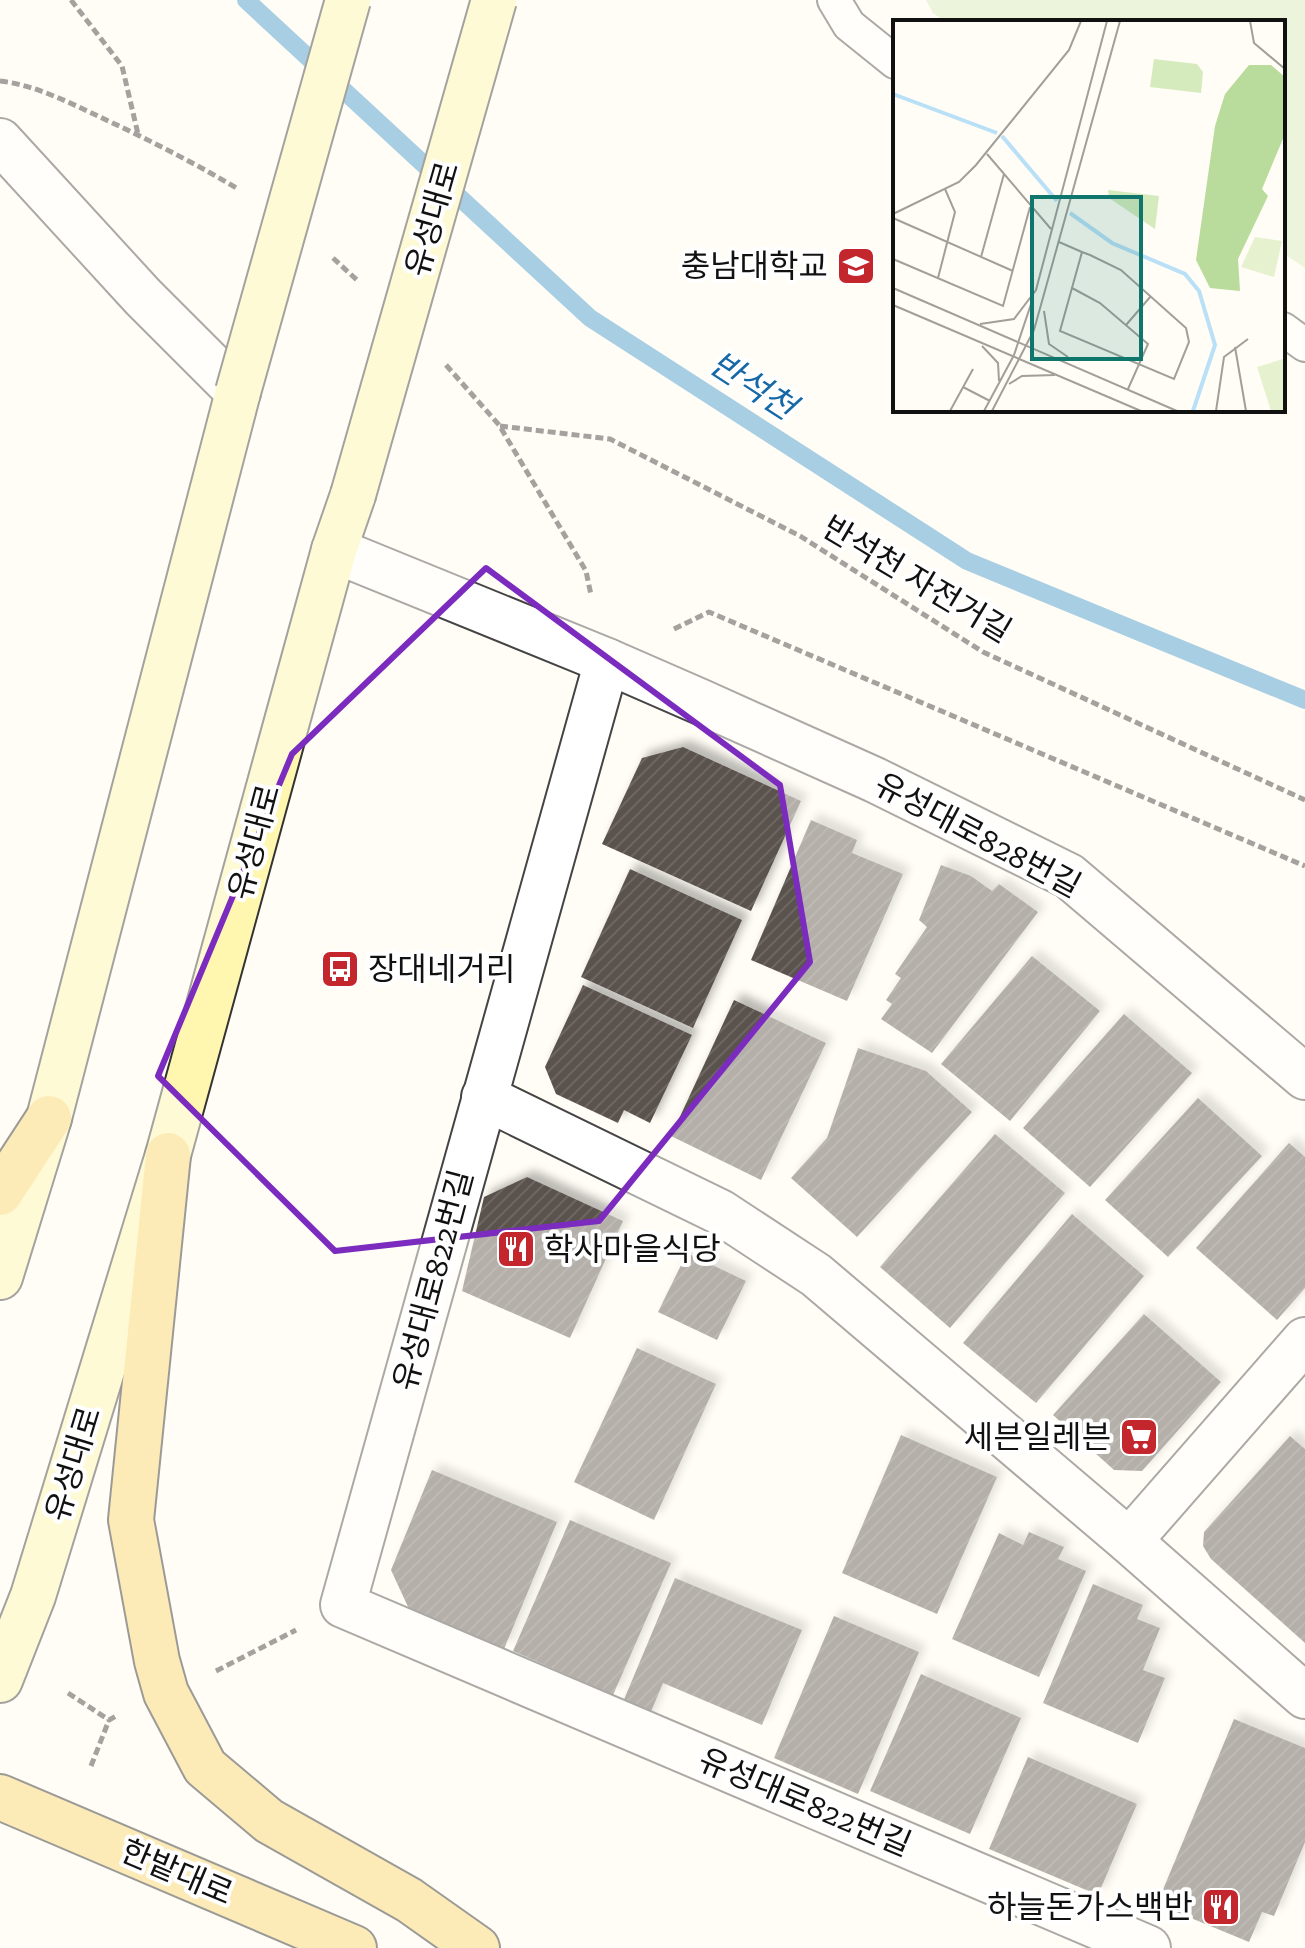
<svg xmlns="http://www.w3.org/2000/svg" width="1305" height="1948" font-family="'Zilla Slab','Noto Sans KR',serif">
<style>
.park{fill:#d5ebbd}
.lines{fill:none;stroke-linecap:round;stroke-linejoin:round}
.stream{stroke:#3f96cf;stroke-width:18}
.building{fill:url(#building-hatch);filter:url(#shadow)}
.lane-casing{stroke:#444;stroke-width:36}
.street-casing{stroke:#444;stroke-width:48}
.secondary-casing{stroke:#333;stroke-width:48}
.primary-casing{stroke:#222;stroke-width:48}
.path{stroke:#333;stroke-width:5;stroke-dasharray:8 4;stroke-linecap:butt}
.lane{stroke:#fff;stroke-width:32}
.street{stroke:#fff;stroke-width:44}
.secondary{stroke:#fff6b0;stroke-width:44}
.primary{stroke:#f9d66b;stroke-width:44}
.secondary-bridge-casing{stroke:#333;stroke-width:48;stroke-linecap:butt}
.secondary-bridge{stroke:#fff6b0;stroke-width:44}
.marked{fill:none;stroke:#7b2cbf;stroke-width:6;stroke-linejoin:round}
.labels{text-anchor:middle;stroke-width:8;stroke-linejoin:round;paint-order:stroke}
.street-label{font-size:32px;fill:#111;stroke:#fff}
.poi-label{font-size:32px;fill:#111;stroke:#fff;text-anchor:end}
.water-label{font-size:34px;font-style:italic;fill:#1768a6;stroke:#fff}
.inset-river{fill:none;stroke:#b9e0f7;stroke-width:4}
.inset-road{fill:none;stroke:#a09f9a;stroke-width:2}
.view{fill:#0f766e;fill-opacity:0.15;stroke:#0f766e;stroke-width:4}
.inset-edge{fill:none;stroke:#111;stroke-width:4}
</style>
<defs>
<pattern id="building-hatch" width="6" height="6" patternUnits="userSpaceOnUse" patternTransform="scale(2)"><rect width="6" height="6" fill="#5a524d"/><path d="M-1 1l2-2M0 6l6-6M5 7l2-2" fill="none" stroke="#6d6662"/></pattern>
<filter id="shadow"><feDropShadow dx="7" dy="-7" stdDeviation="4" flood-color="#0004"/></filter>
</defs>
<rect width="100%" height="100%" fill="#fffdf5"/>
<!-- park -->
<path class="park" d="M 926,0 L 1305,0 L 1305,268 L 1283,253 L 1283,22 L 946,22 L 933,13 Z"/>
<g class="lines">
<!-- stream -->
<path class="stream" d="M 246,0 L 590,318 L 967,561 L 1305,700"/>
</g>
<!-- building -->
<g class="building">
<path d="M 683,747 L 801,801 L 751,911 L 602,844 L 642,758 Z"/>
<path d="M 811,820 L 857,840 L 852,853 L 903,874 L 847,1001 L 751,960 Z"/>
<path d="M 941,865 L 971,876 L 992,891 L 999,884 L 1038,912 L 932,1053 L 881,1019 L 892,1004 L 886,1000 L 901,978 L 895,974 L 927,927 L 919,920 Z"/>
<path d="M 630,869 L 742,920 L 693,1028 L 581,977 Z"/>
<path d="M 1032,956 L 1100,1011 L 1010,1121 L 941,1064 Z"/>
<path d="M 583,985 L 692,1035 L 650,1123 L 624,1110 L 618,1123 L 556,1094 L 545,1067 Z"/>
<path d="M 734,1000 L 826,1043 L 761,1180 L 671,1136 Z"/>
<path d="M 1124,1014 L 1192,1073 L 1090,1187 L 1023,1128 Z"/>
<path d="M 858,1048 L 926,1071 L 972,1112 L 857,1237 L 791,1178 L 827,1138 Z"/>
<path d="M 1198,1098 L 1262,1156 L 1168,1257 L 1105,1200 Z"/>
<path d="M 995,1134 L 1065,1193 L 950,1328 L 880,1267 Z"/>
<path d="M 1289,1143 L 1305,1157 L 1305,1288 L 1277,1320 L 1196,1248 Z"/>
<path d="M 527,1177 L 623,1221 L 570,1338 L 462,1291 L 484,1197 Z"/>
<path d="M 1072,1214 L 1144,1276 L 1036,1403 L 963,1343 Z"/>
<path d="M 687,1253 L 746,1281 L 717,1340 L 658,1312 Z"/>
<path d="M 1144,1314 L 1221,1382 L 1142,1471 L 1114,1470 L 1053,1415 Z"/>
<path d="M 637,1348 L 716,1384 L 654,1520 L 574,1482 Z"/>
<path d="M 901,1435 L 997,1477 L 937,1614 L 842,1573 Z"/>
<path d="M 1290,1436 L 1305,1449 L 1305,1643 L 1211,1559 L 1203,1546 L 1204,1532 Z"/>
<path d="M 432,1470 L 557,1522 L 504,1649 L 409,1609 L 391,1570 Z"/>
<path d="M 570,1520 L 671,1563 L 613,1695 L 513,1651 Z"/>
<path d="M 1029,1532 L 1064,1547 L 1058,1559 L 1086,1571 L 1039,1677 L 952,1639 L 999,1533 L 1023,1545 Z"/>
<path d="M 675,1578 L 802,1630 L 762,1725 L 663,1683 L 647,1721 L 620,1709 Z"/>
<path d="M 1093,1584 L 1143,1605 L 1137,1619 L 1160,1628 L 1143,1670 L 1165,1678 L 1138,1743 L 1043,1703 Z"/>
<path d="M 834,1616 L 919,1652 L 858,1794 L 774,1758 Z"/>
<path d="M 921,1674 L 1021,1718 L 970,1834 L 870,1791 Z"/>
<path d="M 1234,1719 L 1305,1748 L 1305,1842 L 1274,1916 L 1262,1912 L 1249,1942 L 1157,1904 Z"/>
<path d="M 1028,1757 L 1137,1804 L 1098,1895 L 989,1849 Z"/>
</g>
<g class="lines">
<!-- lane casing -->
<g class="lane-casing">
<g id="lane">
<path d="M 834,0 L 849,25 L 895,62"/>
<path d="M 1283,329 L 1305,345"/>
</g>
</g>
<!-- street casing -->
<g class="street-casing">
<g id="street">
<path d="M 0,141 L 143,297 L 238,392"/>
<path d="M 334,550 L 607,661 L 701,702 L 875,780 L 1069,876 L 1305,1077"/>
<path d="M 607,661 L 343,1605 L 1148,1948"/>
<path d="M 484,1097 L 720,1212 L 816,1275 L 1129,1541 L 1305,1696"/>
<path d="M 1129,1541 L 1305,1340"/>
</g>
</g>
<!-- secondary casing -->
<g class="secondary-casing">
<g id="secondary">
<path d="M 0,1277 L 49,1118 L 238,392"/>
<path d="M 0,1680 L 33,1596 L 168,1155 L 334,550 L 353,495"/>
</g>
</g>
<!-- primary casing -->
<g class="primary-casing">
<g id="primary">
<path d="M 168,1155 L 131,1520 L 157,1661 L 166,1693 L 205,1767 L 269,1821 L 409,1900 L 477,1948"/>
<path d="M 0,1193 L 49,1118"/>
<path d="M 0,1797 L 354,1948"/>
</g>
</g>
<!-- path -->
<g class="path">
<path d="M 71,0 L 122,66 L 138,134"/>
<path d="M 0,81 C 35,85 68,102 100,117 C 147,139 193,162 238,189"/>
<path d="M 333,258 L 358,281"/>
<path d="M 446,365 L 499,425 L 586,571 L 591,595"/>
<path d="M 500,426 L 610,439 L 800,536 L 983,652 L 1305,800"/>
<path d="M 674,629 L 709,612 L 1305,866"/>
<path d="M 216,1671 L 296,1630"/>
<path d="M 68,1693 L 109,1720 L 118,1715"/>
<path d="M 91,1766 L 109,1720"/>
</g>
<!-- lane -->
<use href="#lane" class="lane"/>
<!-- street -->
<use href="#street" class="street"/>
<!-- secondary -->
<use href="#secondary" class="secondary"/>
<!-- primary -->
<use href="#primary" class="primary"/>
<!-- secondary-bridge casing -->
<g class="secondary-bridge-casing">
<g id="secondary-bridge">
<path d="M 238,392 L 348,0"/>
<path d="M 353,495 L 494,0"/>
</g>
</g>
<!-- secondary-bridge -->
<use href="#secondary-bridge" class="secondary-bridge"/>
</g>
<!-- marked area -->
<path d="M0 0H1305V1948H0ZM 486,568 L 780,785 L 810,962 L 599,1221 L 335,1251 L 158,1076 L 292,754 Z" fill="#fffdf5" fill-opacity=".55" fill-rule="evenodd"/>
<path class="marked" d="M 486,568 L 780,785 L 810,962 L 599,1221 L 335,1251 L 158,1076 L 292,754 Z"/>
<!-- icons -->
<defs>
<g id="university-square" transform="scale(2)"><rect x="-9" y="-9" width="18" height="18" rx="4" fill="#c4262e" stroke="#fff"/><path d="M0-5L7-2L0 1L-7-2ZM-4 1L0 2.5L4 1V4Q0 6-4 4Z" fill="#fff"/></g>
<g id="bus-square" transform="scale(2)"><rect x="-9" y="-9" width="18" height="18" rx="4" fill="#c4262e" stroke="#fff"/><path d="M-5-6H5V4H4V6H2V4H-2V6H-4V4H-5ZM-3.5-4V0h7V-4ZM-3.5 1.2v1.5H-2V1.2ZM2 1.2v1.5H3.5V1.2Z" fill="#fff"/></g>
<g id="restaurant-square" transform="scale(2)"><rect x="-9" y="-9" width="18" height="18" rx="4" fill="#c4262e" stroke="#fff"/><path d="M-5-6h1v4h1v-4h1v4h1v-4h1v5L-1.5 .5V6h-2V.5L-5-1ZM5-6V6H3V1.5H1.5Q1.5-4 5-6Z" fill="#fff"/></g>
<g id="supermarket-square" transform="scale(2)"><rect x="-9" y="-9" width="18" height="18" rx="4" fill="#c4262e" stroke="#fff"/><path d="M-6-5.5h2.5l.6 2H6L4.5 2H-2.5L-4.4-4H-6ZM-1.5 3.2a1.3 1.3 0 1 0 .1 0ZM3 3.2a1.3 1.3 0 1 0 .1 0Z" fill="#fff"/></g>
</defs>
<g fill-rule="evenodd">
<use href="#university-square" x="856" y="266"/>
<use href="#bus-square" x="340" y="969"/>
<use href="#restaurant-square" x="516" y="1249"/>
<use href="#supermarket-square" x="1139" y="1437"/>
<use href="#restaurant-square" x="1221" y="1907"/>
</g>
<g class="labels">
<!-- street labels -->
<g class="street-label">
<text transform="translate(432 219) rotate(-74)" y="11">유성대로</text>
<text transform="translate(917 579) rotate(31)" y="11">반석천 자전거길</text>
<text transform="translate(978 835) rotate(28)" y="11">유성대로828번길</text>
<text transform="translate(254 842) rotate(-75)" y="11">유성대로</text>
<text transform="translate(433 1280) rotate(-75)" y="11">유성대로822번길</text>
<text transform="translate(73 1464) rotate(-73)" y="11">유성대로</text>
<text transform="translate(805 1802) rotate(23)" y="11">유성대로822번길</text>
<text transform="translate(177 1872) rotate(23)" y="11">한밭대로</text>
</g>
<!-- poi labels -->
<g class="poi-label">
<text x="828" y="277">충남대학교</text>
<text x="368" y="980" text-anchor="start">장대네거리</text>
<text x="544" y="1260" text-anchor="start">학사마을식당</text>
<text x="1111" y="1448">세븐일레븐</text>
<text x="1193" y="1918">하늘돈가스백반</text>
</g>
<!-- water labels -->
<g class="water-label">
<text transform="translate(753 385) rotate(33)" y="12">반석천</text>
</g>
</g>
<!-- overview -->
<g transform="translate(893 20)">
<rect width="392" height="392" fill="#fffdf5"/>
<path d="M 356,45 L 378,45 L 392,57 L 392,114 L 369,169 L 375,176 L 345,239 L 347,271 L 317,268 L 303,240 L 322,106 L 332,74 Z" fill="#b9dc9c"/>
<path d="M 261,39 L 304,44 L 310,52 L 308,73 L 257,67 ZM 215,170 L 266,176 L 262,209 L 216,178 Z" fill="#d5ebbd"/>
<path d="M 362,217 L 389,221 L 381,257 L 348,247 ZM 390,339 L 392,391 L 378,391 L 364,347 Z" fill="#e6f2cf"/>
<path class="inset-river" d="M 0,74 L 104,113M 109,116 L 164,181M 177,193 L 219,223 L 292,254 L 306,271 L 322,325 L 300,391"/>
<path class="inset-road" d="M 357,1 L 361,23 L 392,49M 94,134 L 158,209M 0,194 L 66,162 L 83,145 L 176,30 L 188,1M 0,198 L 120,251M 166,222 L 189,232 L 197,235 L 228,250 L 293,308 L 296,322 L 281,359 L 167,311 L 189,232M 88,237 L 111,154M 0,239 L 110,286 L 137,187M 45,258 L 62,192 L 52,169M 0,268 L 284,391M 179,268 L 207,283 L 255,324 L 235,369M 0,285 L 248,391M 151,291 L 156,324 L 175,337M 87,304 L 121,299 L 143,270 L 214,1M 233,305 L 258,276M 89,326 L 105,343 L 106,361M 342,327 L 353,391M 116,364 L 129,356 L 162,355M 70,367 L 97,381M 57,391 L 80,349M 91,391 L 121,335 L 139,281M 99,391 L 141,310 L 227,1M 323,391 L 331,337 L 355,319"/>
<path class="view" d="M 139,177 L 248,177 L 248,339 L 139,339 Z"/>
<rect width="392" height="392" class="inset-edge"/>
</g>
</svg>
